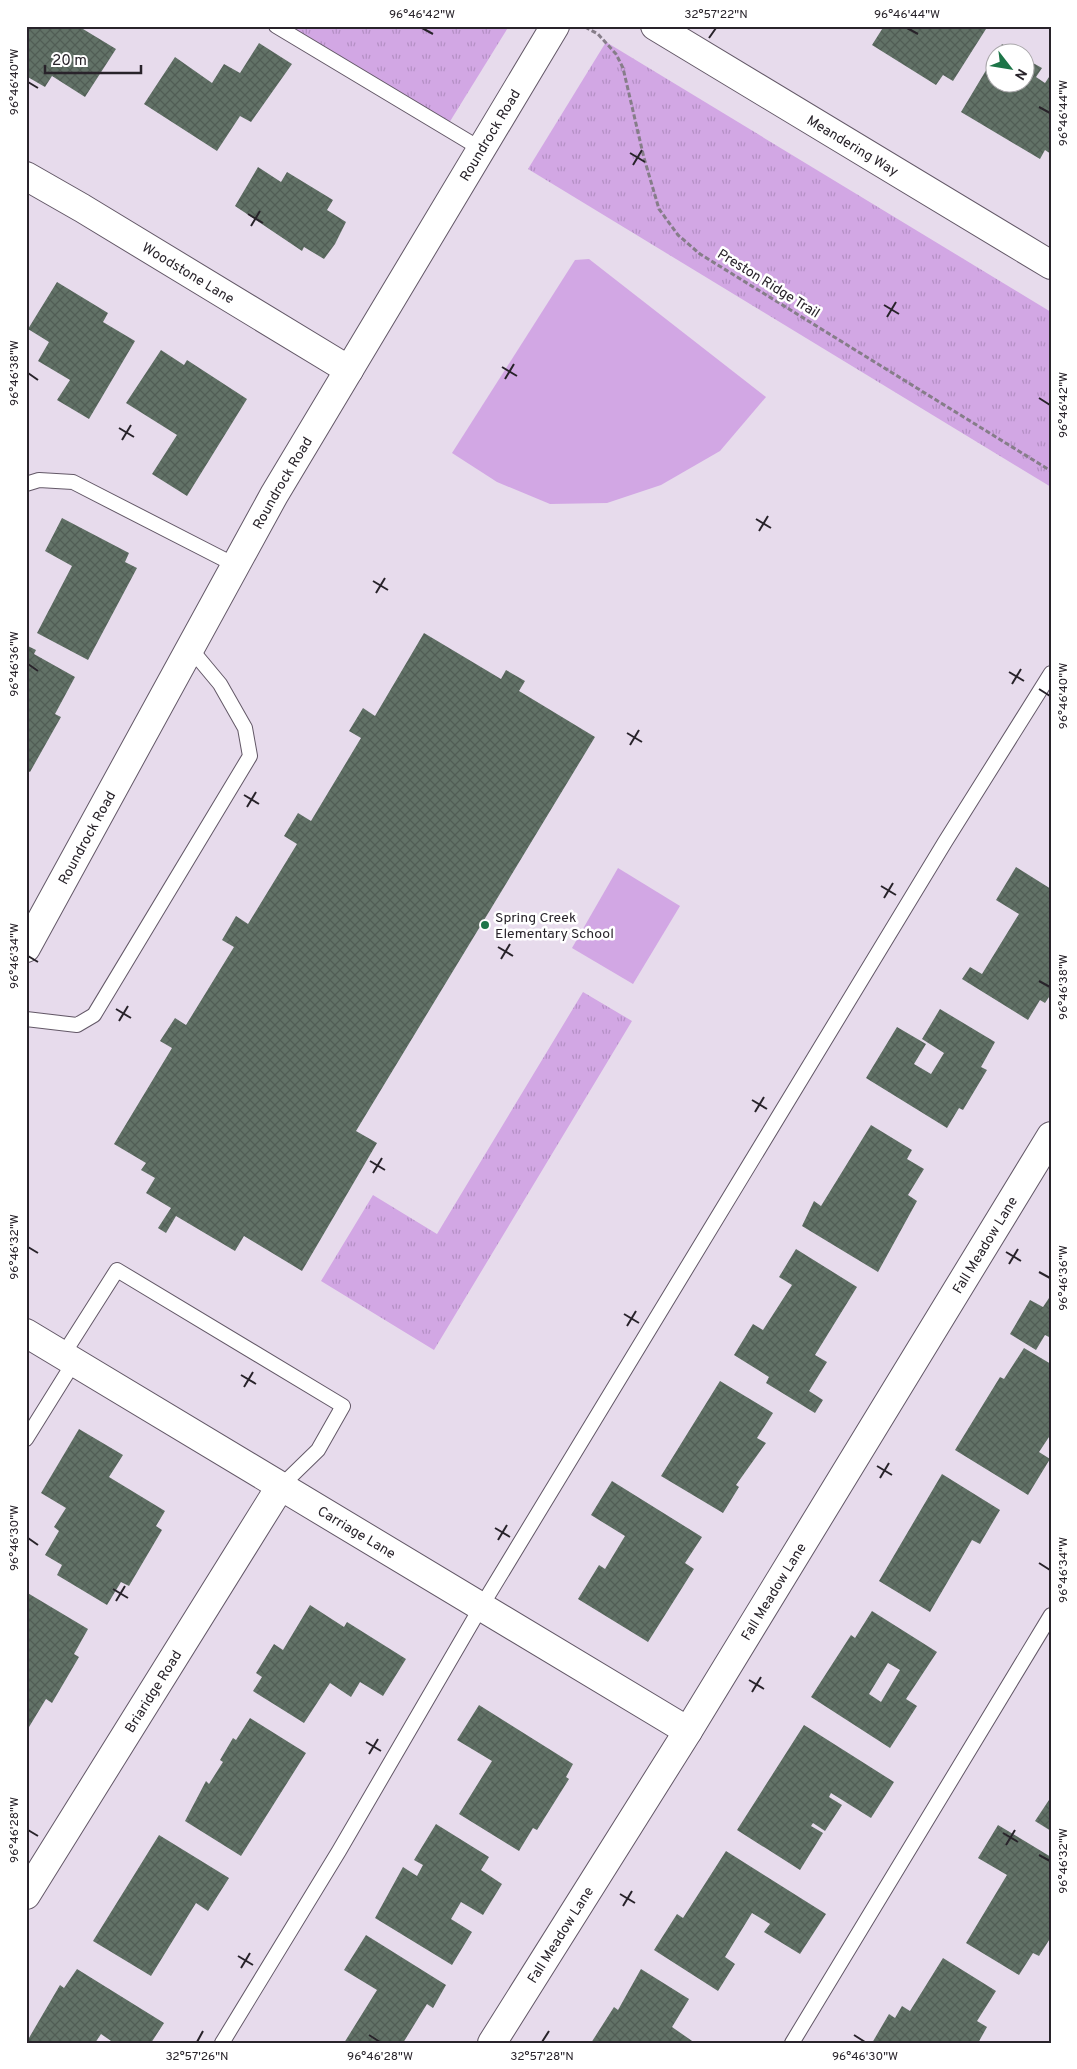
<svg xmlns="http://www.w3.org/2000/svg" width="1077" height="2069" font-family="Overpass,sans-serif">
<style>
.park{fill:url(#park-tufts)}
.garden{fill:#d2a7e4}
.building{fill:url(#building-cross-hatch);fill-rule:evenodd}
.lines{fill:none;stroke-linecap:round;stroke-linejoin:round}
.lane-casing{stroke:#635867;stroke-width:16}
.street-casing{stroke:#635867;stroke-width:30}
.secondary-casing{stroke:#635867;stroke-width:30}
.path{stroke:#867d89;stroke-width:3;stroke-dasharray:5 2.5;stroke-linecap:butt}
.lane{stroke:#fff;stroke-width:14}
.street{stroke:#fff;stroke-width:28}
.secondary{stroke:#fff;stroke-width:28}
.ticks{fill:none;stroke:#28232a;stroke-width:2}
.poi-dot{fill:#1d7548;stroke:#fff;stroke-width:2}
.labels{text-anchor:middle;stroke-width:5;stroke-linejoin:round;paint-order:stroke}
.street-label{font-size:14px;fill:#28232a;stroke:#fff}
.poi-label{font-size:14px;fill:#28232a;stroke:#fff;text-anchor:start}
.neatline{fill:none;stroke:#28232a;stroke-width:2}
.ticks-label{font-size:12px;text-anchor:middle;fill:#28232a}
</style>
<defs>
<pattern id="park-tufts" width="24" height="20" patternUnits="userSpaceOnUse" patternTransform="scale(1.25)"><rect width="24" height="20" fill="#d2a7e4"/><path d="M3 7l-1-3M5 7V3M7 7l1-3M15 17l-1-3M17 17v-4M19 17l1-3" fill="none" stroke="#b48fc4"/></pattern>
<pattern id="building-cross-hatch" width="8" height="8" patternUnits="userSpaceOnUse" patternTransform="scale(1.25)"><rect width="8" height="8" fill="#627267"/><path d="M0 0l8 8M0 8l8-8" fill="none" stroke="#515d55"/></pattern>
</defs>
<rect width="100%" height="100%" fill="#e7dbec"/>
<!-- park -->
<g class="park">
<path d="M 290,26 L 509,26 L 449,123 Z"/>
<path d="M 606,42 L 1051,312 L 1051,487 L 528,169 Z"/>
<path d="M 583,992 L 632,1021 L 434,1350 L 321,1281 L 373,1195 L 437,1234 Z"/>
</g>
<!-- garden -->
<g class="garden">
<path d="M 589,259 L 766,397 L 720,451 L 661,485 L 607,503 L 550,504 L 497,482 L 452,453 L 575,260 Z"/>
<path d="M 618,868 L 680,906 L 633,984 L 572,948 Z"/>
</g>
<!-- building -->
<g class="building">
<path d="M 26,26 L 85,26 L 83,29 L 116,49 L 85,97 L 52,76 L 45,87 L 26,76 Z"/>
<path d="M 884,26 L 982,26 L 986,29 L 953,81 L 943,75 L 936,85 L 872,45 Z"/>
<path d="M 259,43 L 292,64 L 251,122 L 240,116 L 217,151 L 144,104 L 175,57 L 212,83 L 224,64 L 240,73 Z"/>
<path d="M 1002,44 L 1016,52 L 997,52 Z"/>
<path d="M 994,57 L 994,82 L 1024,82 L 1024,58 L 1042,68 L 1036,77 L 1045,83 L 1051,74 L 1051,154 L 1045,150 L 1040,159 L 961,112 Z"/>
<path d="M 258,167 L 281,182 L 287,172 L 333,200 L 327,210 L 346,222 L 335,244 L 324,259 L 304,247 L 302,251 L 235,206 Z"/>
<path d="M 57,282 L 108,313 L 103,322 L 135,341 L 89,419 L 57,400 L 70,380 L 38,361 L 49,342 L 28,329 Z"/>
<path d="M 161,350 L 184,365 L 187,360 L 247,399 L 187,496 L 152,474 L 177,435 L 126,403 Z"/>
<path d="M 62,518 L 129,553 L 125,562 L 137,568 L 88,660 L 37,633 L 72,566 L 45,551 Z"/>
<path d="M 424,633 L 501,679 L 506,670 L 525,681 L 519,691 L 595,737 L 356,1131 L 377,1143 L 302,1271 L 244,1236 L 235,1251 L 176,1216 L 166,1233 L 158,1228 L 171,1208 L 146,1193 L 155,1178 L 141,1170 L 146,1163 L 114,1144 L 172,1048 L 160,1041 L 175,1018 L 186,1025 L 234,947 L 222,940 L 236,916 L 248,924 L 297,844 L 284,836 L 298,813 L 311,821 L 361,738 L 349,731 L 363,708 L 375,716 Z"/>
<path d="M 26,645 L 36,650 L 34,654 L 75,677 L 55,714 L 61,717 L 30,772 L 26,770 Z"/>
<path d="M 1016,867 L 1051,889 L 1051,994 L 1045,1003 L 1040,1000 L 1028,1020 L 962,979 L 970,967 L 982,974 L 1019,914 L 996,900 Z"/>
<path d="M 940,1009 L 995,1042 L 981,1067 L 987,1070 L 963,1110 L 959,1108 L 947,1128 L 866,1078 L 897,1027 L 926,1044 L 914,1064 L 931,1074 L 944,1053 L 922,1039 Z"/>
<path d="M 871,1125 L 912,1150 L 907,1159 L 924,1169 L 908,1195 L 917,1201 L 878,1272 L 802,1226 L 814,1201 L 821,1206 Z"/>
<path d="M 796,1249 L 857,1287 L 815,1355 L 827,1362 L 809,1391 L 823,1400 L 815,1413 L 766,1383 L 769,1377 L 734,1355 L 753,1324 L 763,1330 L 792,1285 L 779,1277 Z"/>
<path d="M 1051,1295 L 1051,1338 L 1045,1335 L 1036,1350 L 1010,1334 L 1030,1300 L 1043,1307 Z"/>
<path d="M 1024,1348 L 1051,1364 L 1051,1434 L 1039,1452 L 1050,1459 L 1028,1495 L 955,1450 L 1000,1377 L 1004,1379 Z"/>
<path d="M 720,1381 L 773,1413 L 757,1438 L 766,1443 L 736,1485 L 739,1487 L 723,1513 L 661,1476 Z"/>
<path d="M 79,1429 L 123,1455 L 109,1477 L 165,1511 L 156,1526 L 162,1530 L 129,1586 L 121,1582 L 107,1605 L 57,1575 L 62,1565 L 45,1555 L 59,1531 L 54,1527 L 66,1508 L 41,1493 Z"/>
<path d="M 942,1474 L 1000,1510 L 980,1544 L 972,1540 L 930,1612 L 879,1581 Z"/>
<path d="M 612,1481 L 702,1537 L 685,1563 L 694,1569 L 648,1642 L 578,1599 L 599,1565 L 605,1569 L 625,1536 L 591,1515 Z"/>
<path d="M 26,1592 L 88,1629 L 74,1654 L 79,1657 L 52,1703 L 46,1699 L 26,1732 Z"/>
<path d="M 310,1605 L 344,1627 L 347,1622 L 406,1659 L 383,1696 L 360,1682 L 351,1697 L 330,1683 L 304,1723 L 253,1691 L 262,1677 L 256,1673 L 274,1644 L 283,1650 Z"/>
<path d="M 872,1611 L 937,1652 L 906,1699 L 917,1706 L 890,1748 L 811,1697 L 851,1635 L 855,1638 ZM 888,1663 L 900,1670 L 881,1702 L 869,1694 Z"/>
<path d="M 479,1705 L 573,1764 L 566,1777 L 569,1779 L 537,1830 L 533,1828 L 519,1851 L 459,1814 L 492,1761 L 457,1740 Z"/>
<path d="M 250,1718 L 306,1753 L 241,1856 L 185,1821 L 206,1781 L 209,1784 L 223,1762 L 220,1760 L 233,1738 L 236,1740 Z"/>
<path d="M 804,1725 L 894,1782 L 871,1818 L 831,1793 L 829,1797 L 842,1805 L 825,1831 L 813,1823 L 811,1826 L 823,1833 L 800,1870 L 737,1830 Z"/>
<path d="M 1051,1797 L 1051,1831 L 1035,1821 Z"/>
<path d="M 436,1824 L 489,1857 L 481,1870 L 502,1884 L 483,1915 L 461,1902 L 451,1919 L 472,1932 L 452,1965 L 375,1918 L 403,1867 L 417,1876 L 423,1865 L 414,1860 Z"/>
<path d="M 998,1825 L 1051,1857 L 1051,1937 L 1039,1956 L 1033,1953 L 1019,1975 L 966,1943 L 1007,1875 L 978,1858 Z"/>
<path d="M 159,1835 L 229,1878 L 208,1911 L 196,1903 L 151,1976 L 93,1941 Z"/>
<path d="M 726,1851 L 826,1914 L 800,1954 L 764,1932 L 770,1924 L 752,1913 L 725,1957 L 735,1964 L 718,1991 L 654,1950 L 677,1914 L 683,1918 Z"/>
<path d="M 366,1935 L 446,1985 L 433,2008 L 427,2004 L 403,2043 L 344,2043 L 377,1990 L 344,1970 Z"/>
<path d="M 943,1958 L 996,1991 L 977,2021 L 987,2027 L 978,2043 L 872,2043 L 889,2014 L 895,2018 L 902,2006 L 910,2011 Z"/>
<path d="M 77,1969 L 164,2023 L 151,2043 L 114,2043 L 101,2034 L 95,2043 L 26,2043 L 60,1985 L 64,1988 Z"/>
<path d="M 641,1969 L 689,1999 L 672,2027 L 695,2043 L 591,2043 L 614,2007 L 618,2010 Z"/>
</g>
<g class="lines">
<!-- lane casing -->
<g class="lane-casing">
<g id="lane">
<path d="M 276,26 L 481,149"/>
<path d="M 26,484 L 39,480 L 73,482 L 235,565"/>
<path d="M 26,1019 L 77,1025 L 94,1015 L 250,756 L 245,728 L 220,684 L 190,648"/>
<path d="M 63,1355 L 117,1270 L 343,1406 L 318,1450 L 280,1487"/>
<path d="M 26,1439 L 74,1362"/>
<path d="M 222,2043 L 339,1851 L 481,1607 L 945,842 L 1051,673"/>
<path d="M 792,2043 L 1051,1615"/>
</g>
</g>
<!-- street casing -->
<g class="street-casing">
<g id="street">
<path id="s1" d="M 26,176 L 82,208 L 349,370"/>
<path id="s2" d="M 26,1333 L 688,1731"/>
<path id="s3" d="M 26,1895 L 280,1487"/>
<path id="s4" d="M 492,2043 L 688,1731 L 1051,1136"/>
</g>
</g>
<!-- secondary casing -->
<g class="secondary-casing">
<g id="secondary">
<path id="s5" d="M 655,26 L 1051,265"/>
<path id="s6" d="M 26,948 L 274,495 L 555,26"/>
</g>
</g>
<!-- path -->
<path class="path" d="M 585,27 L 598,34 L 616,54 L 623,68 L 644,158 L 659,209 L 678,235 L 700,254 L 1051,471"/>
<!-- lane -->
<use href="#lane" class="lane"/>
<!-- street -->
<use href="#street" class="street"/>
<!-- secondary -->
<use href="#secondary" class="secondary"/>
</g>
<!-- ticks -->
<path class="ticks" d="M 422,28 L 433,34M 907,28 L 918,34M 709,38 L 716,28M 28,82 L 38,88M 1039,107 L 1050,113M 630,153 L 645,162M 633,165 L 642,150M 248,214 L 263,223M 251,226 L 260,211M 884,305 L 899,314M 887,317 L 896,302M 502,367 L 517,376M 28,373 L 38,380M 505,379 L 514,364M 1039,398 L 1050,405M 119,428 L 134,437M 122,440 L 131,425M 756,519 L 771,528M 759,531 L 768,516M 373,581 L 388,590M 376,593 L 385,578M 28,664 L 38,671M 1009,672 L 1024,681M 1012,684 L 1021,669M 1039,689 L 1050,696M 627,733 L 642,742M 630,745 L 639,730M 244,795 L 259,804M 247,807 L 256,792M 881,886 L 896,895M 884,898 L 893,883M 498,947 L 513,956M 28,956 L 38,962M 501,959 L 510,944M 1039,981 L 1050,987M 116,1009 L 131,1018M 119,1021 L 128,1006M 752,1100 L 767,1109M 755,1112 L 764,1097M 370,1161 L 385,1170M 373,1173 L 382,1158M 28,1247 L 38,1253M 1006,1252 L 1021,1261M 1009,1264 L 1018,1249M 1039,1272 L 1050,1278M 624,1314 L 639,1323M 627,1326 L 636,1311M 241,1375 L 256,1384M 244,1387 L 253,1372M 877,1466 L 892,1475M 880,1478 L 889,1463M 495,1528 L 510,1537M 28,1538 L 38,1545M 498,1540 L 507,1525M 1039,1563 L 1050,1570M 113,1589 L 128,1598M 116,1601 L 125,1586M 749,1680 L 764,1689M 752,1692 L 761,1677M 366,1742 L 381,1751M 369,1754 L 378,1739M 28,1830 L 38,1836M 1003,1833 L 1018,1842M 1006,1845 L 1015,1830M 1039,1855 L 1050,1861M 620,1894 L 635,1903M 623,1906 L 632,1891M 238,1956 L 253,1965M 241,1968 L 250,1953M 369,2035 L 380,2042M 854,2035 L 865,2042M 197,2042 L 203,2031M 542,2042 L 549,2031"/>
<!-- markers -->
<circle class="poi-dot" cx="485" cy="925" r="5"/>
<g class="labels">
<!-- street labels -->
<g class="street-label">
<text dy="5" stroke="none"><textPath href="#s6" startOffset="936">Roundrock Road</textPath></text>
<text dy="5" stroke="none"><textPath href="#s5" startOffset="231">Meandering Way</textPath></text>
<text dy="5" stroke="none"><textPath href="#s1" startOffset="189">Woodstone Lane</textPath></text>
<text transform="translate(769 283) rotate(32)" y="5">Preston Ridge Trail</text>
<text dy="5" stroke="none"><textPath href="#s6" startOffset="531">Roundrock Road</textPath></text>
<text dy="5" stroke="none"><textPath href="#s6" startOffset="126">Roundrock Road</textPath></text>
<text dy="5" stroke="none"><textPath href="#s4" startOffset="938">Fall Meadow Lane</textPath></text>
<text dy="5" stroke="none"><textPath href="#s2" startOffset="386">Carriage Lane</textPath></text>
<text dy="5" stroke="none"><textPath href="#s4" startOffset="532">Fall Meadow Lane</textPath></text>
<text dy="5" stroke="none"><textPath href="#s3" startOffset="240">Briaridge Road</textPath></text>
<text dy="5" stroke="none"><textPath href="#s4" startOffset="128">Fall Meadow Lane</textPath></text>
</g>
<!-- poi labels -->
<g class="poi-label">
<text x="495" y="922">Spring Creek<tspan x="495" dy="16">Elementary School</tspan></text>
</g>
</g>
<!-- border -->
<rect width="1077" height="2069" fill="none" stroke="#ffffff" stroke-width="55"/>
<!-- north arrow -->
<g transform="translate(1010 68) rotate(121)"><circle r="24" fill="#ffffff" stroke="#a9a7aa"/>
<path d="M0-4L9 19L0 12L-9 19Z" fill="#1d7548"/>
<text y="-8" font-size="14" font-weight="bold" text-anchor="middle" fill="#28232a">N</text>
</g>
<!-- scale -->
<path d="M45 65v8h96v-8" fill="none" stroke="#28232a" stroke-width="2.5"/>
<text x="52" y="65" font-size="15" fill="#28232a" stroke="#ffffff" stroke-width="4" paint-order="stroke">20 m</text>
<rect x="28" y="28" width="1022" height="2014" class="neatline"/>
<g class="ticks-label">
<text x="422" y="18">96°46'42"W</text>
<text x="716" y="18">32°57'22"N</text>
<text x="907" y="18">96°46'44"W</text>
<text transform="translate(14 82) rotate(-90)" y="4">96°46'40"W</text>
<text transform="translate(1063 113) rotate(-90)" y="4">96°46'44"W</text>
<text transform="translate(14 373) rotate(-90)" y="4">96°46'38"W</text>
<text transform="translate(1063 405) rotate(-90)" y="4">96°46'42"W</text>
<text transform="translate(14 664) rotate(-90)" y="4">96°46'36"W</text>
<text transform="translate(1063 696) rotate(-90)" y="4">96°46'40"W</text>
<text transform="translate(14 956) rotate(-90)" y="4">96°46'34"W</text>
<text transform="translate(1063 987) rotate(-90)" y="4">96°46'38"W</text>
<text transform="translate(14 1247) rotate(-90)" y="4">96°46'32"W</text>
<text transform="translate(1063 1278) rotate(-90)" y="4">96°46'36"W</text>
<text transform="translate(14 1538) rotate(-90)" y="4">96°46'30"W</text>
<text transform="translate(1063 1570) rotate(-90)" y="4">96°46'34"W</text>
<text transform="translate(14 1830) rotate(-90)" y="4">96°46'28"W</text>
<text transform="translate(1063 1861) rotate(-90)" y="4">96°46'32"W</text>
<text x="197" y="2060">32°57'26"N</text>
<text x="380" y="2060">96°46'28"W</text>
<text x="542" y="2060">32°57'28"N</text>
<text x="865" y="2060">96°46'30"W</text>
</g>
</svg>
